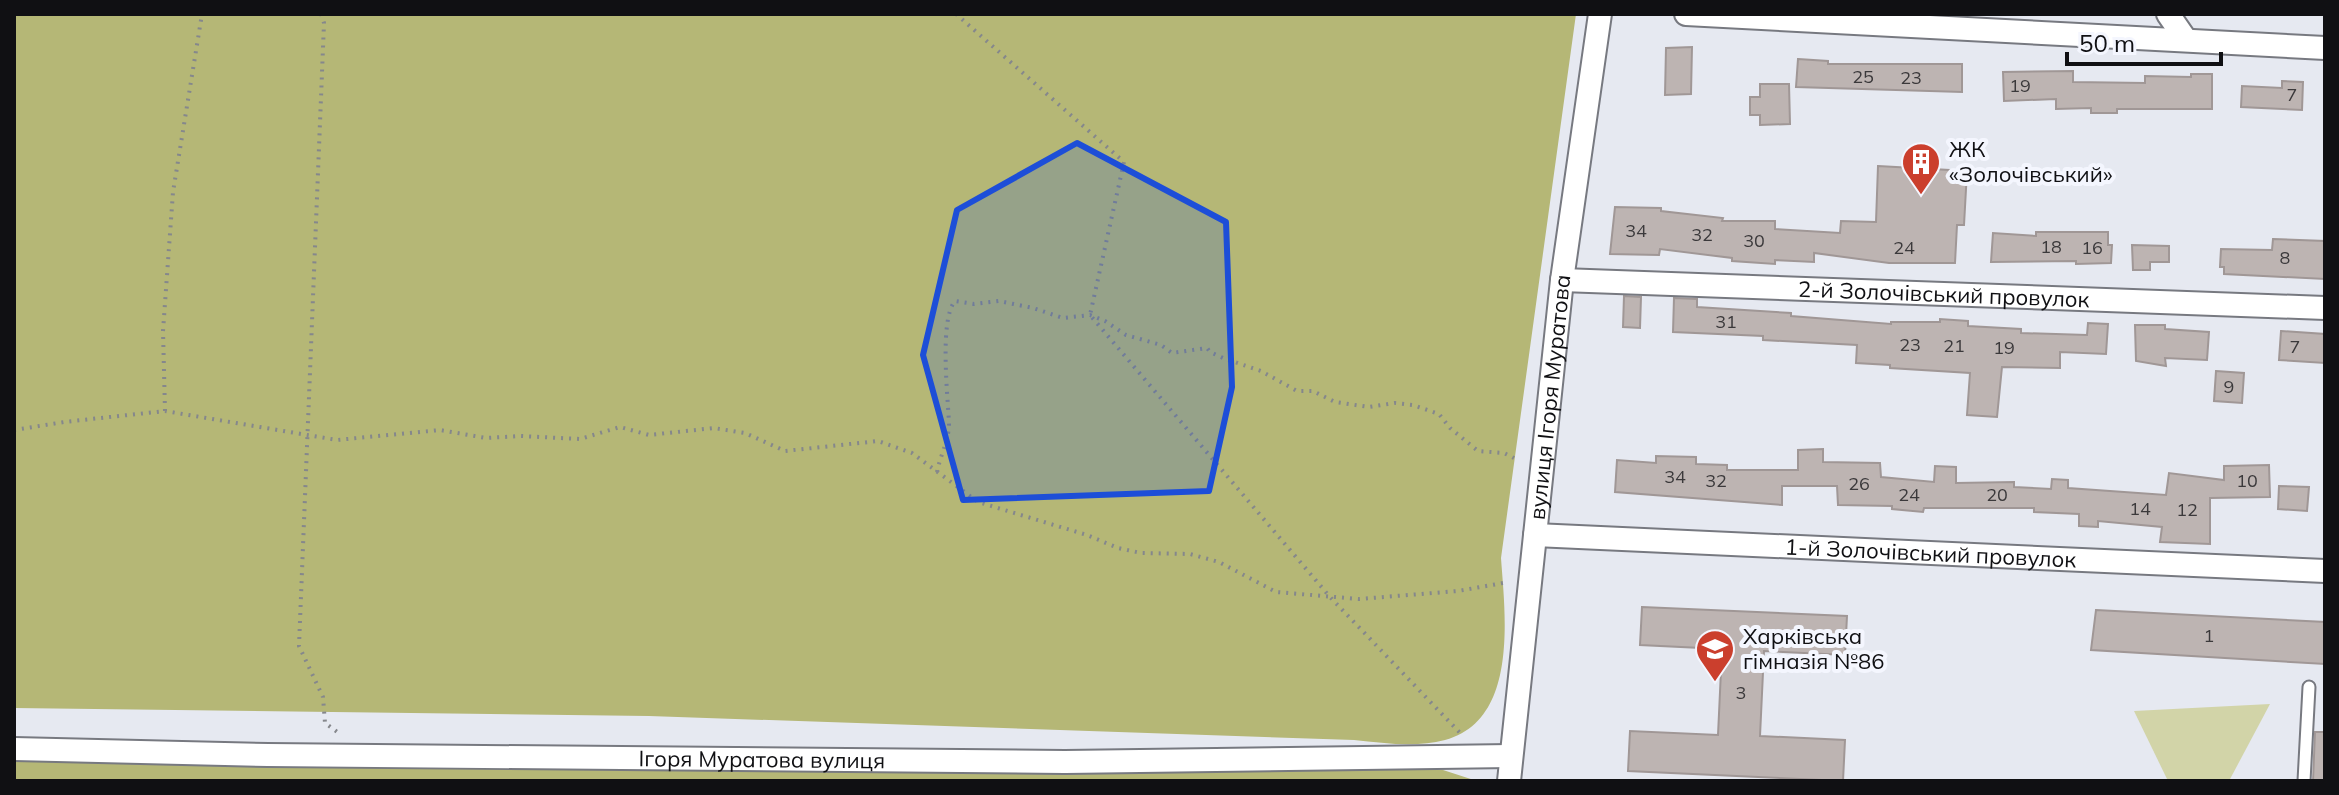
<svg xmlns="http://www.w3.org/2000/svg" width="2339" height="795" font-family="Mulish,sans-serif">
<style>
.green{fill:#d2d4a8}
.forest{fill:#b5b776}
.building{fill:#bdb4b2;stroke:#a09796;stroke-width:2}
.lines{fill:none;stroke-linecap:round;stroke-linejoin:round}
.service-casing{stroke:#777980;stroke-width:15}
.minor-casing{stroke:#777980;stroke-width:26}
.path{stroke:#85878c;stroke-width:4;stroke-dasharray:2 6;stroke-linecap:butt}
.service{stroke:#fff;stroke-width:11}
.minor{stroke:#fff;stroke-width:22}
.marked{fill:#1d4ed8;fill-opacity:0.2;stroke:#1d4ed8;stroke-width:6;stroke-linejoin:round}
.labels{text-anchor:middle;stroke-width:8;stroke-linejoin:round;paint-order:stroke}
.number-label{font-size:18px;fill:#3b393b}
.poi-label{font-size:22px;fill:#101013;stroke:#f4f6fe;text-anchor:start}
.street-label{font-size:22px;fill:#101013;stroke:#f4f6fe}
</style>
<rect width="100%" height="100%" fill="#e6e9f1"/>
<!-- green -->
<path class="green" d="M 2270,704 L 2229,781 L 2168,781 L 2134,711 Z"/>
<!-- forest -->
<g class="forest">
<path d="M 14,14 L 1576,14 L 1501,558 C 1505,615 1519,720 1445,740 C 1415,748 1385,743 1354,740 L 649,716 L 14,708 Z"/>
<path d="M 14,754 L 399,763 L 1443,770 L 1477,781 L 14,781 Z"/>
</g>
<!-- building -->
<g class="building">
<path d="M 1692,47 L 1691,94 L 1665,95 L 1666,48 Z"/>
<path d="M 1798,59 L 1828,61 L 1828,64 L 1962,64 L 1962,92 L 1796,87 Z"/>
<path d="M 2073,71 L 2073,82 L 2145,83 L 2145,76 L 2191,77 L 2191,74 L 2212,74 L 2212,109 L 2117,109 L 2117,113 L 2091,113 L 2091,108 L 2056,109 L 2056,99 L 2004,101 L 2003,72 Z"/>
<path d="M 2282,81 L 2303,82 L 2302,110 L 2241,107 L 2242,86 L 2282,88 Z"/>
<path d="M 1760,84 L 1789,84 L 1790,124 L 1760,125 L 1760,115 L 1750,115 L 1750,97 L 1760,97 Z"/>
<path d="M 1878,166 L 1967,171 L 1964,225 L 1957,225 L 1955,263 L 1889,263 L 1814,253 L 1814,262 L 1775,260 L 1775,264 L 1732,261 L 1732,258 L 1660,249 L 1659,255 L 1610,254 L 1615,207 L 1661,208 L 1661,211 L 1723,218 L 1722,221 L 1775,221 L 1775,229 L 1840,233 L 1841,221 L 1876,222 Z"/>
<path d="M 2036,232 L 2108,232 L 2108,245 L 2112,245 L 2111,263 L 2076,264 L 2076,261 L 1991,262 L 1993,233 L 2036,236 Z"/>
<path d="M 2273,239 L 2325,241 L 2325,279 L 2224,274 L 2224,267 L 2220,267 L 2221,249 L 2272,250 Z"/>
<path d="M 2132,245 L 2169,246 L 2169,262 L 2150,262 L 2150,270 L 2133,270 Z"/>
<path d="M 1624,296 L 1641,297 L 1640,328 L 1623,327 Z"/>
<path d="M 1674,298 L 1697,299 L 1697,307 L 1791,313 L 1791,316 L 1891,324 L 1891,322 L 1940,322 L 1940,319 L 1968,321 L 1968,326 L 2021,329 L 2021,333 L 2087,335 L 2088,323 L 2108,324 L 2106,354 L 2060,352 L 2060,368 L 2002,367 L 1997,417 L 1967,415 L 1970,373 L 1890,368 L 1890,365 L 1856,363 L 1857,345 L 1763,340 L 1763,336 L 1673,332 Z"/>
<path d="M 2135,325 L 2165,325 L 2165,329 L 2209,332 L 2207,360 L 2165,358 L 2166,366 L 2136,361 Z"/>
<path d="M 2281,331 L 2325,334 L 2325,363 L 2279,360 Z"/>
<path d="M 2216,371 L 2244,373 L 2242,403 L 2214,401 Z"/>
<path d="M 1823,449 L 1823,462 L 1880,463 L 1881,477 L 1934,482 L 1935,466 L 1956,467 L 1956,483 L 2014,482 L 2014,487 L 2051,489 L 2052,479 L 2068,480 L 2068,488 L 2166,495 L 2169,473 L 2224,480 L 2224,466 L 2269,465 L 2270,497 L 2210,498 L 2210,544 L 2160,542 L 2162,527 L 2098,521 L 2098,527 L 2079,526 L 2079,514 L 2034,512 L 2034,508 L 1924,508 L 1923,512 L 1892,509 L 1892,506 L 1838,505 L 1837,486 L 1782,486 L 1782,505 L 1615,492 L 1617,460 L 1656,463 L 1656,456 L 1696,457 L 1696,464 L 1727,465 L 1727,470 L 1798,470 L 1798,450 Z"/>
<path d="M 2279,486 L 2309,487 L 2307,511 L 2278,509 Z"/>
<path d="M 1642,607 L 1847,616 L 1845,655 L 1764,651 L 1760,736 L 1845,740 L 1843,781 L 1628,771 L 1630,731 L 1718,735 L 1722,649 L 1640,645 Z"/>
<path d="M 2096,610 L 2325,622 L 2325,664 L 2091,650 Z"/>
<path d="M 2315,732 L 2325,732 L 2325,781 L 2313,781 Z"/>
</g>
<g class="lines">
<!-- service casing -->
<g class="service-casing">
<path id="service" d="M 2304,781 L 2309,687"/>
</g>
<!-- minor casing -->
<g class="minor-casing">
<g id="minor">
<path d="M 1686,14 L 2325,48"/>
<path d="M 2168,14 L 2186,40"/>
<path id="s1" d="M 1562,280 L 2325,308"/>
<path id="s2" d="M 1535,535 L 2325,571"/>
<path id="s3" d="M 14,749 L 268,755 L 1065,762 L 1511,756"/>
<path id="s4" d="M 1509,781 L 1562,280 L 1600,14"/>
</g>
</g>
<!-- path -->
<g class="path">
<path d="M 321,14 L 324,23 L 299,646 L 323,697 L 325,723 L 340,734"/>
<path d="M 956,14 L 1124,162 L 1090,315 L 1330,597 L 1463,736"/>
<path d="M 165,411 L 163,331 L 173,192 L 202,14"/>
<path d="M 14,430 L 64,422 L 165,411 L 337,440 L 440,430 L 486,438 L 521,436 L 580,439 L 620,427 L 649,435 L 714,428 L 745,433 L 785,451 L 878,441 L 912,453 L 978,502 L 1087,535 L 1118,548 L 1141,553 L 1190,554 L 1219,562 L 1276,592 L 1359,599 L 1458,591 L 1503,583"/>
<path d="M 937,472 C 940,456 949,440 949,424 C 948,397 939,320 955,301 L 974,304 L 999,301 L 1033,308 L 1063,318 L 1090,315 L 1105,321 L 1126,335 L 1161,345 L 1172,353 L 1207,348 L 1210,352 L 1223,358 L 1261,371 L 1297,391 L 1313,391 L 1335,402 L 1369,407 L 1395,403 L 1413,405 L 1439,414 L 1450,428 L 1478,451 L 1504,453 L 1514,458"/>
</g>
<!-- service -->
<use href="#service" class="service"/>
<!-- minor -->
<use href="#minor" class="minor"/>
</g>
<!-- marked area -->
<path class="marked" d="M 1077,143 L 1226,222 L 1232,387 L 1209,491 L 963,500 L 923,355 L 957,210 Z"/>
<!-- icons -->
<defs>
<g id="building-pin" transform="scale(2)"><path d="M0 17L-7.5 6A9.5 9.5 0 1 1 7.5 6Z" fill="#cb3f2d" stroke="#f4f6fe"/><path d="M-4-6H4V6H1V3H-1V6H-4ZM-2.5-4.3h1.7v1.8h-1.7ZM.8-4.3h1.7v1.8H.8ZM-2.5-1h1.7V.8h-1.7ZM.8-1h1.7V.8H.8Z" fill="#fff"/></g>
<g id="school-pin" transform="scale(2)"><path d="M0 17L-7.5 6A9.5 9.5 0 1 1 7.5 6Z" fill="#cb3f2d" stroke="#f4f6fe"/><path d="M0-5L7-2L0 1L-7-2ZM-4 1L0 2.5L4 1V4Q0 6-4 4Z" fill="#fff"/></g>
</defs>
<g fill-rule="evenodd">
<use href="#building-pin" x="1921" y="162"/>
<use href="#school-pin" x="1715" y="649"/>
</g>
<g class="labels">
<!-- number labels -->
<g class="number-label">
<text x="1863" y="83">25</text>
<text x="1911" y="84">23</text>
<text x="2020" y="92">19</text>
<text x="2292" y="101">7</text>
<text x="1636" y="237">34</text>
<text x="1702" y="241">32</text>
<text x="1754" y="247">30</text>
<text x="2051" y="253">18</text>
<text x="1904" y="254">24</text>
<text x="2092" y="254">16</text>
<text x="2285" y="264">8</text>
<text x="1726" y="328">31</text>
<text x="1910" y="351">23</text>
<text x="1954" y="352">21</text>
<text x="2295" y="353">7</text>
<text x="2004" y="354">19</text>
<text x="2229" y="393">9</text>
<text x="1675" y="483">34</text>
<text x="1716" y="487">32</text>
<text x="2247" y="487">10</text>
<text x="1859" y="490">26</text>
<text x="1909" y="501">24</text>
<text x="1997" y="501">20</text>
<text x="2140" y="515">14</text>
<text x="2187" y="516">12</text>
<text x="2209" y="642">1</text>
<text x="1741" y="699">3</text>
</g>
<!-- poi labels -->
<g class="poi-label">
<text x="1949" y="157">ЖК<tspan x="1949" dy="25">«Золочівський»</tspan></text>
<text x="1743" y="644">Харківська<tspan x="1743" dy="25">гімназія №86</tspan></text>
</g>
<!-- street labels -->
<g class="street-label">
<text dy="8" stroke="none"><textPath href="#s1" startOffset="382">2-й Золочівський провулок</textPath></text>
<text dy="8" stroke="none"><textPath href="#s4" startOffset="386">вулиця Ігоря Муратова</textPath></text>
<text dy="8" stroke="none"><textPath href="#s2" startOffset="396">1-й Золочівський провулок</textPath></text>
<text dy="8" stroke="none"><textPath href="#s3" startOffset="748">Ігоря Муратова вулиця</textPath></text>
</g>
</g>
<!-- border -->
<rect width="2339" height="795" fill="none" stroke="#101013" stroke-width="32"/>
<!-- scale -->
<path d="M2067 52v12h154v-12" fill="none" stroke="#101013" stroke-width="4"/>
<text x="2079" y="52" font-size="24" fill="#101013" stroke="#f4f6fe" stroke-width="6" paint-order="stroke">50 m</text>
</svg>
